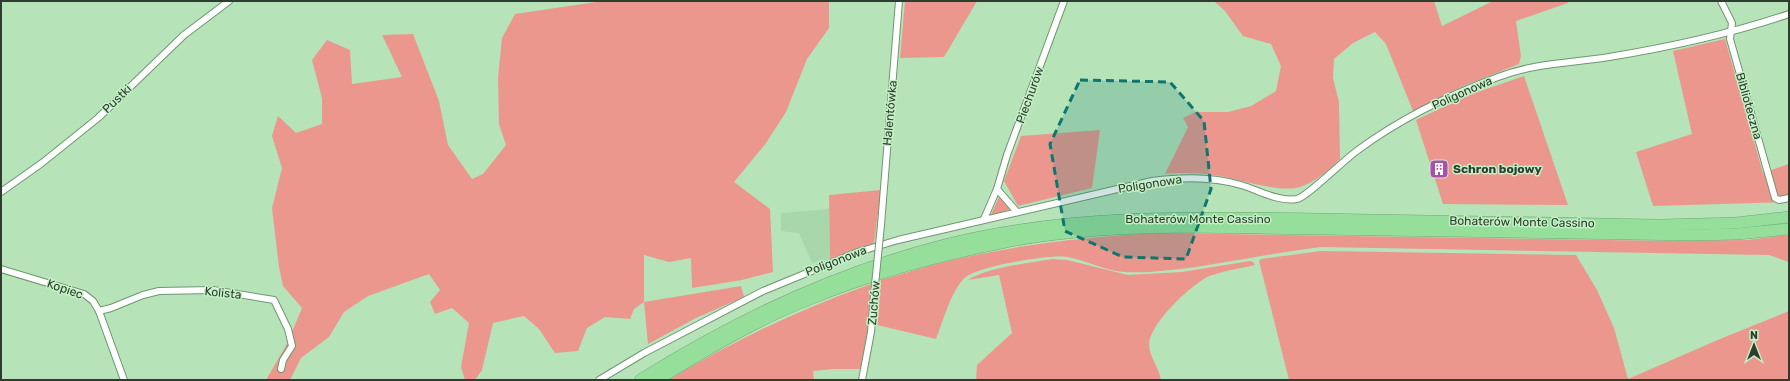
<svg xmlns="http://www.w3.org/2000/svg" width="1790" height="381" font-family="Rubik,sans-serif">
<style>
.built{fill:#a7d7aa}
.green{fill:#eb978e}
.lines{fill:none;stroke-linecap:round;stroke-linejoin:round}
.street-casing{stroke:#6e9771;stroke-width:8}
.highway-casing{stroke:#71a775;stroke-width:12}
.street{stroke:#fff;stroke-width:6}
.highway{stroke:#95df9b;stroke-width:11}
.street-bridge-casing{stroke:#6e9771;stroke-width:8;stroke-linecap:butt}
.street-bridge{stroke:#fff;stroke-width:6}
.marked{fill:#0f766e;fill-opacity:0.2;stroke:#0f766e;stroke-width:3;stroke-dasharray:8 5;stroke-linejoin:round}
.labels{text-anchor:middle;stroke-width:3;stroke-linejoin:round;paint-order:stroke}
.street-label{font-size:12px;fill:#2d3e2e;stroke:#c4f0c6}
.poi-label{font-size:12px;font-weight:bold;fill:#2d3e2e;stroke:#c4f0c6;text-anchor:start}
</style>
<rect width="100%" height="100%" fill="#b7e3b9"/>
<!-- built -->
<path class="built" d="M 829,209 L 830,259 L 812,263 L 799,233 L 781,231 L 781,213 Z"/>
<!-- green -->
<g class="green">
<path d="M 603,1 L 829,1 L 829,28 L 807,59 L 786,112 L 766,143 L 734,182 L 770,209 L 773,272 L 742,280 L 692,288 L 691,258 L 669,262 L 644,255 L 644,302 L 741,286 L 744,297 L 696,318 L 648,344 L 644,302 L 634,309 L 630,319 L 605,317 L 587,328 L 578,351 L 555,353 L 539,329 L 524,316 L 493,323 L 482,370 L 475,380 L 465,380 L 461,367 L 469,323 L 452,308 L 435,314 L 430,302 L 440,290 L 429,274 L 368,296 L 344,312 L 329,337 L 301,358 L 290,380 L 266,380 L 287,344 L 302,308 L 283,286 L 279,267 L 272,208 L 282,168 L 272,136 L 278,116 L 296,133 L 322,124 L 322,98 L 312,60 L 327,40 L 350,50 L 352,84 L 402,77 L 382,35 L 413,34 L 439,101 L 448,145 L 472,179 L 483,174 L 506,145 L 499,124 L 498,78 L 502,38 L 515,14 Z"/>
<path d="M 905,1 L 977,1 L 944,57 L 900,58 Z"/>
<path d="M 1214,1 L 1434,1 L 1442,26 L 1493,1 L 1567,1 L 1568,3 L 1516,21 L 1521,56 L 1519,64 L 1461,87 L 1413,111 L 1386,44 L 1375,32 L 1353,43 L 1334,59 L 1333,78 L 1339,102 L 1340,159 C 1330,169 1314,183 1300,187 C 1281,193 1241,180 1221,176 C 1202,173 1184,172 1165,174 L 1188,127 L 1183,118 L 1195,112 L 1228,112 L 1251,106 L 1276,91 L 1281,66 L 1271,44 L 1243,36 L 1225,11 Z"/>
<path d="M 1725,39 L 1763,173 L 1789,164 L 1789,202 L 1653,206 L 1636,152 L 1692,134 L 1673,51 Z"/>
<path d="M 1524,76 L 1568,205 L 1443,204 L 1416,120 L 1469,95 Z"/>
<path d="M 1100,130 L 1092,188 L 1018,206 L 1004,181 L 1021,136 Z"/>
<path d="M 881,190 L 874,243 L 830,259 L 829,195 Z"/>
<path d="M 999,197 L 1010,208 L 1009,210 L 991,215 Z"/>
<path d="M 1160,233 L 1672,241 L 1748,240 L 1789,235 L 1789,262 L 1769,255 L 1321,247 C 1264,254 1207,268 1150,272 C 1139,272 1127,273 1116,271 C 1100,268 1084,260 1067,257 C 1048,254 985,266 969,275 C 953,283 943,322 936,339 L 877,325 L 881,280 C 909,272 937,263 966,257 C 1030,243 1095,236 1160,233 Z"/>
<path d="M 1321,251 L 1576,255 L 1597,290 L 1614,328 L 1628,379 L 1720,339 L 1789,311 L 1789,380 L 1289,380 L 1259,261 L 1261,259 Z"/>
<path d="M 1052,259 L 1067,260 L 1128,275 L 1182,272 L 1250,261 L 1253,262 L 1255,265 C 1242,268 1218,272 1207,277 C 1189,287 1149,324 1149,345 C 1150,358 1159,368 1161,380 L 976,380 L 977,365 L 1012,333 L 999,275 L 968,280 C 986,268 1029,263 1052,259 Z"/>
<path d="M 871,284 L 869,331 L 862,369 L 833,369 L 813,371 L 814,380 L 669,380 C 733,341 800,309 871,284 Z"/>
</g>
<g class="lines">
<!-- street casing -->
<g class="street-casing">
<g id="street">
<path d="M 1721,1 L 1732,23 L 1730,39 L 1775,198 L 1779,200 L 1789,198"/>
<path d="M 997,189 L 1017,212"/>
<path d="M 1,192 L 42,163 L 98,118 L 184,35 L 229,1"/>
<path d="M 984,219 L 997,189 L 1007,155 L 1064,1"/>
<path d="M 881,225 L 899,1"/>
<path d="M 1,269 L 84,294 L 93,301 L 99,311 L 124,380"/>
<path d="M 99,311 L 111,308 L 143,295 L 159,291 L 213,290 L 274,300 L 288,329 L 292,346 L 283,360 L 281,369"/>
<path d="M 599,380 L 644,353 L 763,291 L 858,252 L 898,240 L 1152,181 C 1181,177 1212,176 1241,185 C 1258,190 1278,202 1297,199 C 1307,197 1346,158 1358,150 C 1400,119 1449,95 1498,77 C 1535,63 1570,63 1609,57 C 1670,47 1730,34 1789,14"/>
<path d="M 862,380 L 871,332 L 874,295"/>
</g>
</g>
<!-- highway casing -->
<g class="highway-casing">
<g id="highway">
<path d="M 640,380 C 737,319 837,272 948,244 C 1069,214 1193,217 1317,219 C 1431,220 1546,223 1661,225 L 1736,223 L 1789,217"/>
<path d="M 657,380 C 706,350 756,320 810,299 C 871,274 936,256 1001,243 C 1063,230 1126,228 1188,227 L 1693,235 L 1737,234 L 1789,229"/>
</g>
</g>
<!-- street -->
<use href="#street" class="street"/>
<!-- highway -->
<use href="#highway" class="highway"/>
<!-- street-bridge casing -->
<g class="street-bridge-casing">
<path id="street-bridge" d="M 874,295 L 881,225"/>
</g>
<!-- street-bridge -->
<use href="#street-bridge" class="street-bridge"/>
</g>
<!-- marked area -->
<path class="marked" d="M 1080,80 L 1170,82 L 1204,121 L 1211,189 L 1186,259 L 1123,257 L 1065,231 L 1050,144 Z"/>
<!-- icons -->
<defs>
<g id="building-square" transform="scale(1)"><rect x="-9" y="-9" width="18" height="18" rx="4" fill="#af4cb2" stroke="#c4f0c6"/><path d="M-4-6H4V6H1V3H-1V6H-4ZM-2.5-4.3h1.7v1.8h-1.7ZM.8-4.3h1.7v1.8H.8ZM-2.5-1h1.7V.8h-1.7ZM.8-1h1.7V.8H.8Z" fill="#fff"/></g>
</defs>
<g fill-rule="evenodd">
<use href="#building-square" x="1439" y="169"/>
</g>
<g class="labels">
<!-- street labels -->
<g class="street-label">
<text transform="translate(1462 93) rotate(-24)" y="4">Poligonowa</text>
<text transform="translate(1030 95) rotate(-70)" y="4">Piechurów</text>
<text transform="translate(117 99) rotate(-44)" y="4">Pustki</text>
<text transform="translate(1749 106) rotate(74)" y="4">Biblioteczna</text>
<text transform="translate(890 113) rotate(-85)" y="4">Halentówka</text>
<text transform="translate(1150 184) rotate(-9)" y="4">Poligonowa</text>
<text x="1198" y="223">Bohaterów Monte Cassino</text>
<text transform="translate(1522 222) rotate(1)" y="4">Bohaterów Monte Cassino</text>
<text transform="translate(836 261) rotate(-21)" y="4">Poligonowa</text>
<text transform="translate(65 289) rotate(19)" y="4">Kopiec</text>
<text transform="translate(223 293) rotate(6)" y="4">Kolista</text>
<text transform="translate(874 303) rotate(-85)" y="4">Zuchów</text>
</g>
<!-- poi labels -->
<g class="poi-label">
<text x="1453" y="173">Schron bojowy</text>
</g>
</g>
<!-- border -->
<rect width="1790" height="381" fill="none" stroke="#2d3e2e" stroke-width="4"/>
<!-- north arrow -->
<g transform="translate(1754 345)" stroke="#c4f0c6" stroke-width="3" paint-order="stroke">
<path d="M0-3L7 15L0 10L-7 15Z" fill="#2d3e2e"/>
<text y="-6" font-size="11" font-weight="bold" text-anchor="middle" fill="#2d3e2e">N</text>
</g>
</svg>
